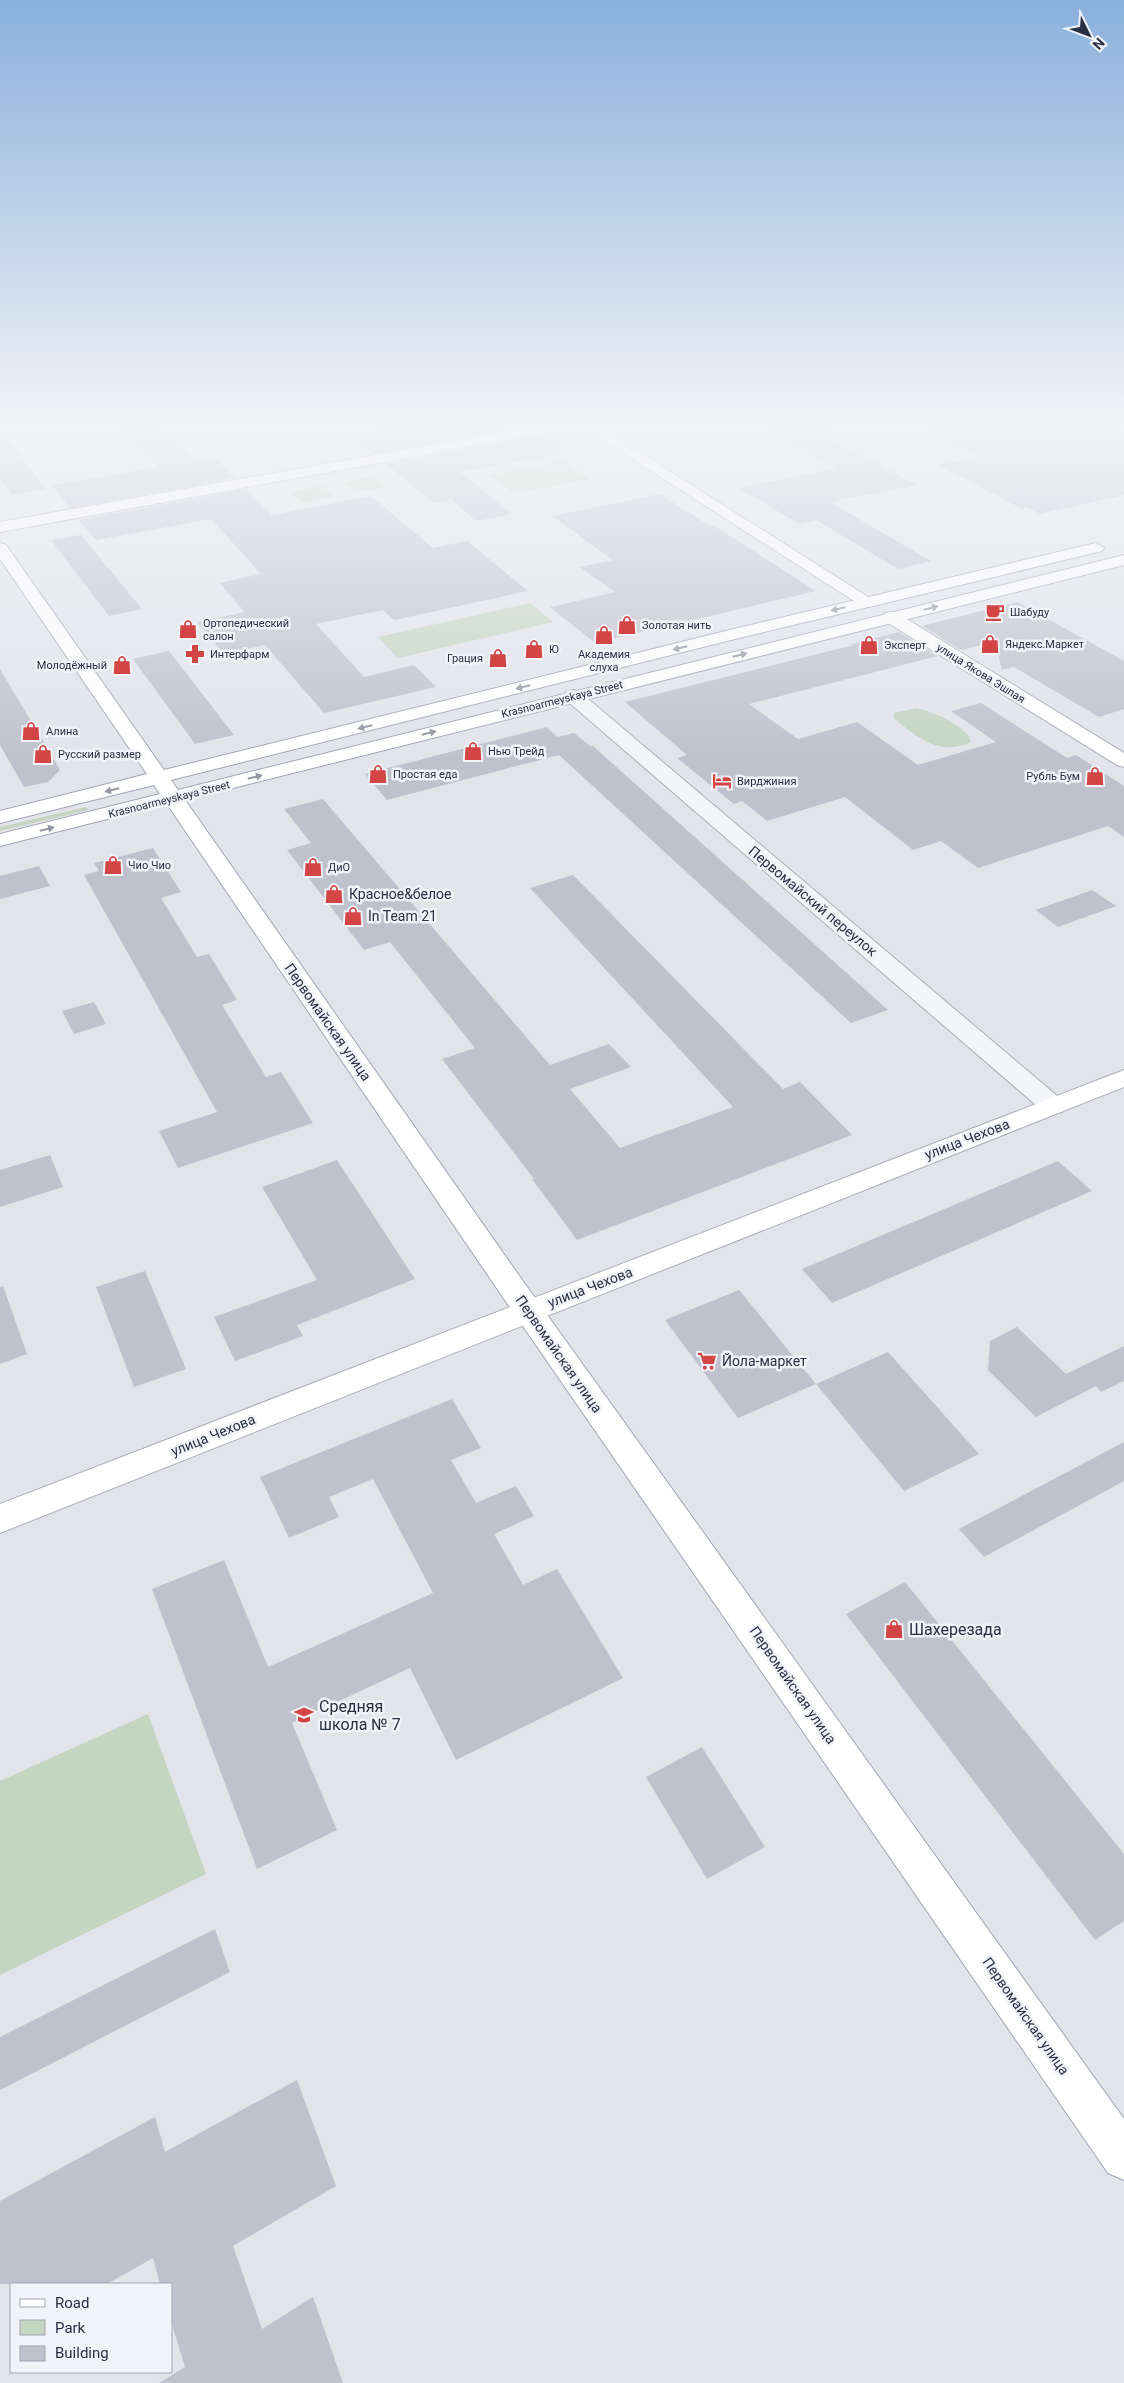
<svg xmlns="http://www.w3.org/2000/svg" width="1124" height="2383" font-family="Roboto,sans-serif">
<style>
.green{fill:#c4d5c2}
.building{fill:#bfc2cd}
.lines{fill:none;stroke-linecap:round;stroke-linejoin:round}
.street-casing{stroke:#aaaeb8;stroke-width:2}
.secondary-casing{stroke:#aaaeb8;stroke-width:2}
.primary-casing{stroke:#a0a6b7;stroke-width:2}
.street{fill:#f4f5f9;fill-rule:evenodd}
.secondary{fill:#fff;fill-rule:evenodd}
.primary{fill:#fff;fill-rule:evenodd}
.oneway{fill:#9497a1}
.labels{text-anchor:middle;stroke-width:5;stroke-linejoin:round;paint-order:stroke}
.far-poi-label{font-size:11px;fill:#292f43;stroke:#f1f3f8;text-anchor:start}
.far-street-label{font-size:11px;fill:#292f43;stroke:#f1f3f8}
.poi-label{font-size:14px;fill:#292f43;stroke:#f1f3f8;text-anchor:start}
.street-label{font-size:14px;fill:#292f43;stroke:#f1f3f8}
.near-poi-label{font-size:16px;fill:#292f43;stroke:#f1f3f8;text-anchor:start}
</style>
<rect width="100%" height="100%" fill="#e2e4ea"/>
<!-- green -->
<g class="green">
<path d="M 778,424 L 896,424 L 865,433 L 879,447 L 861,453 L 834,438 L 792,444 L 797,449 L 783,447 L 771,435 L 756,432 L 761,426 Z"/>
<path d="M 563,461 L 590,479 L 514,493 L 489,475 Z"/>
<path d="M 374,476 L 388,487 L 354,492 L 342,483 Z"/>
<path d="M 322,486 L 333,496 L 303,503 L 290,492 Z"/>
<path d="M 530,603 L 553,622 L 398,658 L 378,637 Z"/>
<path d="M 917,708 C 931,711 969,727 971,742 C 938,757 919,737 894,719 L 894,713 Z"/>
<path d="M 86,807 L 88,810 L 0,831 L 0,827 Z"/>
<path d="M 148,1714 L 206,1874 L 0,1975 L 0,1781 Z"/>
</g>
<!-- building -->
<g class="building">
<path d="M 116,424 L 156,424 L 194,460 L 214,457 L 235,478 L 70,508 L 52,485 L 159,467 Z"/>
<path d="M 407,424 L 537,424 L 373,454 L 349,434 Z"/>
<path d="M 758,424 L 829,424 L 830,439 L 917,485 L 830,502 L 931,561 L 898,569 L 816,520 L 799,524 L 739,488 L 837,468 Z"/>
<path d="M 915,424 L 1124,424 L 1124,495 L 1040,514 L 1026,507 L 1022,509 L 938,465 L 978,457 Z"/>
<path d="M 0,429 L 46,489 L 12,494 L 0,479 Z"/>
<path d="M 559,432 L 561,454 L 460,472 L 512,514 L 476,521 L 451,499 L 434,503 L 386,464 Z"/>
<path d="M 246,489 L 272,515 L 371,496 L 433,548 L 467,541 L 528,591 L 394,620 L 383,610 L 316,624 L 364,677 L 414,665 L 436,687 L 324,713 L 265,645 L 224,654 L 197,622 L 245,612 L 219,583 L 261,574 L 211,519 L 96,540 L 79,520 Z"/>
<path d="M 660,494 L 710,526 L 713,525 L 816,591 L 595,643 L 550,607 L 615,592 L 580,567 L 613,560 L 552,516 Z"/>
<path d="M 81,535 L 142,609 L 109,616 L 51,540 Z"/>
<path d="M 1017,602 L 1124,661 L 1124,709 L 1099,717 L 1014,667 L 1002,670 L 995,642 L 961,650 L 922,626 Z"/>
<path d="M 899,632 L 938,656 L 749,704 L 798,739 L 857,722 L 918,765 L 996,742 L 951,711 L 981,703 L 1067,758 L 1076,755 L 1124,786 L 1124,837 L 1108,826 L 978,868 L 941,841 L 913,850 L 845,797 L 767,821 L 742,801 L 734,804 L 677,758 L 687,755 L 625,702 L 854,645 L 851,644 Z"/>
<path d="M 169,651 L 234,735 L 195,744 L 133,659 Z"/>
<path d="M 0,669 L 60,770 L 48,782 L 24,787 L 0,745 Z"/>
<path d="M 547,727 L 557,737 L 574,733 L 590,746 L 593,746 L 888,1010 L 851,1023 L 559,755 L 387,800 L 365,774 Z"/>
<path d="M 323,799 L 550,1065 L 609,1044 L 631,1067 L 570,1089 L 620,1148 L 733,1107 L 530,888 L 573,875 L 783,1089 L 800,1082 L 852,1135 L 577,1240 L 532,1179 L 534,1179 L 442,1059 L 475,1048 L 390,942 L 364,950 L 287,850 L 311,843 L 284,809 Z"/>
<path d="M 153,848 L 181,892 L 161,898 L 197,957 L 209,954 L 237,1000 L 222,1005 L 266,1077 L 281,1072 L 313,1123 L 178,1168 L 159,1131 L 217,1112 L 84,875 L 99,871 L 94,863 Z"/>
<path d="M 39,866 L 50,886 L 0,899 L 0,876 Z"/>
<path d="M 1092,890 L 1116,906 L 1058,927 L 1036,910 Z"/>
<path d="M 94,1002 L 106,1024 L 74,1034 L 62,1011 Z"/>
<path d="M 50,1155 L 63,1187 L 0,1207 L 0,1170 Z"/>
<path d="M 337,1160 L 415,1279 L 297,1325 L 303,1336 L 235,1361 L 214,1317 L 317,1280 L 262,1187 Z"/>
<path d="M 1058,1161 L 1092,1191 L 832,1303 L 802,1269 Z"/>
<path d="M 145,1271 L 186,1369 L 134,1387 L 96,1287 Z"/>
<path d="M 3,1286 L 27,1354 L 0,1364 L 0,1287 Z"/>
<path d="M 739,1290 L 816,1384 L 738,1418 L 665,1320 Z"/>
<path d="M 1017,1327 L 1066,1374 L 1124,1346 L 1124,1381 L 1101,1392 L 1096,1386 L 1036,1417 L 988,1370 L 990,1341 Z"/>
<path d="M 888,1352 L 979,1454 L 904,1491 L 816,1384 Z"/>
<path d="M 452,1399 L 481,1448 L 451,1460 L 476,1503 L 516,1486 L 534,1516 L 494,1534 L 523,1585 L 557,1569 L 623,1678 L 456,1760 L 410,1668 L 292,1723 L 337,1830 L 257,1869 L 152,1589 L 224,1560 L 268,1667 L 433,1593 L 373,1479 L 329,1497 L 339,1517 L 289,1538 L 260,1477 Z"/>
<path d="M 1124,1442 L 1124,1481 L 984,1557 L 959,1529 Z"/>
<path d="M 905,1582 L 1124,1854 L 1124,1921 L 1095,1940 L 846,1614 Z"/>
<path d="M 702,1747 L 765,1847 L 707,1879 L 646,1777 Z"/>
<path d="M 215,1929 L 230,1972 L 0,2090 L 0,2037 Z"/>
<path d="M 297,2080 L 336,2186 L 233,2246 L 262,2329 L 313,2297 L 343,2383 L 159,2383 L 185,2367 L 171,2321 L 171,2284 L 160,2284 L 153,2258 L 107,2284 L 0,2284 L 0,2201 L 155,2117 L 165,2152 Z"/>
</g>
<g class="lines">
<!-- street casing -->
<g class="street-casing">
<path id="street" d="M 573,690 L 580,692 L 1062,1100 L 1066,1106 L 1062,1112 L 1053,1114 L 1044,1112 L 566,700 L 564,696 L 566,692 Z"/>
</g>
<!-- secondary casing -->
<g class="secondary-casing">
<g id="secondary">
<path d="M 549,424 L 595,424 L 876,602 L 874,606 L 862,606 L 578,424 L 572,428 L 0,532 L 0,522 Z"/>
<path d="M 891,612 L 897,613 L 1124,753 L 1124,767 L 1117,765 L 885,621 L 883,617 L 885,613 Z"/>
<path d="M 1124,1070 L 1124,1087 L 0,1533 L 0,1504 Z"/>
</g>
</g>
<!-- primary casing -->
<g class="primary-casing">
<path id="primary" d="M 0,543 L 6,545 L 164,770 L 734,629 L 1096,543 L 1104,548 L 1102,551 L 735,639 L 171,780 L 178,790 L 1124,555 L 1124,565 L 185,800 L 520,1277 L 1124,2119 L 1124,2180 L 1108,2173 L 500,1293 L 167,804 L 0,846 L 0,834 L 160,794 L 154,785 L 0,823 L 0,811 L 147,774 L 0,559 Z"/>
</g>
<!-- street -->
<use href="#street" class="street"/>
<!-- secondary -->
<use href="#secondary" class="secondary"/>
<!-- primary -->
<use href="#primary" class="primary"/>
</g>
<!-- one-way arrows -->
<defs><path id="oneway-solid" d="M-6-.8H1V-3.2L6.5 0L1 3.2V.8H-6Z" transform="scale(1.25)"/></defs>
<g class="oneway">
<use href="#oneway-solid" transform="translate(931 608) rotate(-14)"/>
<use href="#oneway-solid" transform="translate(838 609) rotate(167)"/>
<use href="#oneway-solid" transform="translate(680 648) rotate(166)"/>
<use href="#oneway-solid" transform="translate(740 655) rotate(-14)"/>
<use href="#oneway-solid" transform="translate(523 687) rotate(166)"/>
<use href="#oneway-solid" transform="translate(365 727) rotate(166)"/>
<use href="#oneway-solid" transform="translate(429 733) rotate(-14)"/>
<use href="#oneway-solid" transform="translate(255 777) rotate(-14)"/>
<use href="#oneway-solid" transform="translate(112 790) rotate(166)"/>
<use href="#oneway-solid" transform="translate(47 829) rotate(-14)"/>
</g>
<!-- sky -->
<linearGradient id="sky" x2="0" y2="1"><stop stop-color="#89b0dc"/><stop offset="0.56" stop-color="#f2f3f6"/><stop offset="1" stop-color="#f2f3f6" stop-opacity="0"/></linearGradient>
<rect width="1124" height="758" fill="url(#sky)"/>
<!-- icons -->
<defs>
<g id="cafe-bare" transform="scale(1.5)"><path d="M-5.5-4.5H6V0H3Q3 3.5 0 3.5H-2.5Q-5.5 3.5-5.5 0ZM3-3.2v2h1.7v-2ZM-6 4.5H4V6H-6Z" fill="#d24544" stroke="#f1f3f8" stroke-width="2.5" paint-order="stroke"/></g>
<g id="shop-bare" transform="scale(1.5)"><path d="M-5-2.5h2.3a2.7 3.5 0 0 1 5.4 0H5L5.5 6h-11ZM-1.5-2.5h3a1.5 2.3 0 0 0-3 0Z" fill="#d24544" stroke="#f1f3f8" stroke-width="2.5" paint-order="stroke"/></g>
<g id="pharmacy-bare" transform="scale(1.5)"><path d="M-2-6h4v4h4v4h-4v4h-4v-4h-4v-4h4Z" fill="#d24544" stroke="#f1f3f8" stroke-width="2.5" paint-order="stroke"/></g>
<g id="hotel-bare" transform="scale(1.5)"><path d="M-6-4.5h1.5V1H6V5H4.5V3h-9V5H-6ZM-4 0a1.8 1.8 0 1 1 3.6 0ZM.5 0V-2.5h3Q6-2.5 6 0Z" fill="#d24544" stroke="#f1f3f8" stroke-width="2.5" paint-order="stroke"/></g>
<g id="supermarket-bare" transform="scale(1.5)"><path d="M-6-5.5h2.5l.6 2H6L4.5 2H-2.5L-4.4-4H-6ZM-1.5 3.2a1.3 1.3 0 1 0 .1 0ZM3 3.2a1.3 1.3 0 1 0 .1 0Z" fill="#d24544" stroke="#f1f3f8" stroke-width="2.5" paint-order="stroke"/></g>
<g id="school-bare" transform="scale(1.5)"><path d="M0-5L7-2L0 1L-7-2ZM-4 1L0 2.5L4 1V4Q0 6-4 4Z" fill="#d24544" stroke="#f1f3f8" stroke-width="2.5" paint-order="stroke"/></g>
</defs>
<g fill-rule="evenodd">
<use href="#cafe-bare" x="995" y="612"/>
<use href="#shop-bare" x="627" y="625"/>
<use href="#shop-bare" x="188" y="629"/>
<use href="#shop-bare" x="604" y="635"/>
<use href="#shop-bare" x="990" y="644"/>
<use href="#shop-bare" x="869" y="645"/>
<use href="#shop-bare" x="534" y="649"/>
<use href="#pharmacy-bare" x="195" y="654"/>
<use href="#shop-bare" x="498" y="658"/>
<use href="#shop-bare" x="122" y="665"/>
<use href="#shop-bare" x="31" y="731"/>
<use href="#shop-bare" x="473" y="751"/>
<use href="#shop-bare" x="43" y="754"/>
<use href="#shop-bare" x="378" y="774"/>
<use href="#shop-bare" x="1095" y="776"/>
<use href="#hotel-bare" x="722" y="781"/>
<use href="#shop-bare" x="113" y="865"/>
<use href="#shop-bare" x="313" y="867"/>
<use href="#shop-bare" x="334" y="894"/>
<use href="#shop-bare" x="353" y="916"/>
<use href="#supermarket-bare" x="707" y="1361"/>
<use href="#shop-bare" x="894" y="1629"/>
<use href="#school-bare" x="304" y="1715"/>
</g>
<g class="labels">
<!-- far-poi labels -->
<g class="far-poi-label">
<text x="1010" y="616">Шабуду</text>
<text x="203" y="627">Ортопедический<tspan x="203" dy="13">салон</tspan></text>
<text x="642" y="629">Золотая нить</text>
<text x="1005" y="648">Яндекс.Маркет</text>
<text x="884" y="649">Эксперт</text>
<text x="549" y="653">Ю</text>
<text x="210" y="658">Интерфарм</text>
<text x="604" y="658" text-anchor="middle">Академия<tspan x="604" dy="13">слуха</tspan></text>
<text x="483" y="662" text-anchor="end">Грация</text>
<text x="107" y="669" text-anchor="end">Молодёжный</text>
<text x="46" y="735">Алина</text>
<text x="488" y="755">Нью Трейд</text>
<text x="58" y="758">Русский размер</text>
<text x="393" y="778">Простая еда</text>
<text x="1080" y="780" text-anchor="end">Рубль Бум</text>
<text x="737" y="785">Вирджиния</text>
<text x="128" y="869">Чио Чио</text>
<text x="328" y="871">ДиО</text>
</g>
<!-- far-street labels -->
<g class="far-street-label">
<text transform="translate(981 673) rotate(32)" y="4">улица Якова Эшпая</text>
<text transform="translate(562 699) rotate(-14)" y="4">Krasnoarmeyskaya Street</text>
<text transform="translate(169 799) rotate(-14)" y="4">Krasnoarmeyskaya Street</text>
</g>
<!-- poi labels -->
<g class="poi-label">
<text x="349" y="899">Красное&amp;белое</text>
<text x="368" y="921">In Team 21</text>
<text x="722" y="1366">Йола-маркет</text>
</g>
<!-- street labels -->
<g class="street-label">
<text transform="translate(813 901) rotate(40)" y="5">Первомайский переулок</text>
<text transform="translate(328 1022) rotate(55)" y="5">Первомайская улица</text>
<text transform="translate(967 1139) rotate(-21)" y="5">улица Чехова</text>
<text transform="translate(590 1287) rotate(-21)" y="5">улица Чехова</text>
<text transform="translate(559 1354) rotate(55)" y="5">Первомайская улица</text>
<text transform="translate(213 1435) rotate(-22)" y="5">улица Чехова</text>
<text transform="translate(793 1685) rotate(55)" y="5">Первомайская улица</text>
<text transform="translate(1026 2016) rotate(55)" y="5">Первомайская улица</text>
</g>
<!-- near-poi labels -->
<g class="near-poi-label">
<text x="909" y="1635">Шахерезада</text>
<text x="319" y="1712">Средняя<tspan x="319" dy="18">школа № 7</tspan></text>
</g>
</g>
<!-- legend -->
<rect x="10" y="2283" width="162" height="90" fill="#f1f3f8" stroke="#a1a5b0"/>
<rect x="20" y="2299" width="25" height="8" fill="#ffffff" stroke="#a1a5b0"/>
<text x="55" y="2308" font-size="15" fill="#292f43">Road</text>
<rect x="20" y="2320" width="25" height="15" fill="#c4d5c2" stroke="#a1a5b0"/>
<text x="55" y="2333" font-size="15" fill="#292f43">Park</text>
<rect x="20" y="2346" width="25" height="15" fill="#bfc2cd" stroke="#a1a5b0"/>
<text x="55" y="2358" font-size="15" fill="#292f43">Building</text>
<!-- north arrow -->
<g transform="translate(1089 35) rotate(132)" stroke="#f1f3f8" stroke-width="4" paint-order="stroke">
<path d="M0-4L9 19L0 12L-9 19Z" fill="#292f43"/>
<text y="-8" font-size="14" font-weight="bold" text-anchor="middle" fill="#292f43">N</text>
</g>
</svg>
